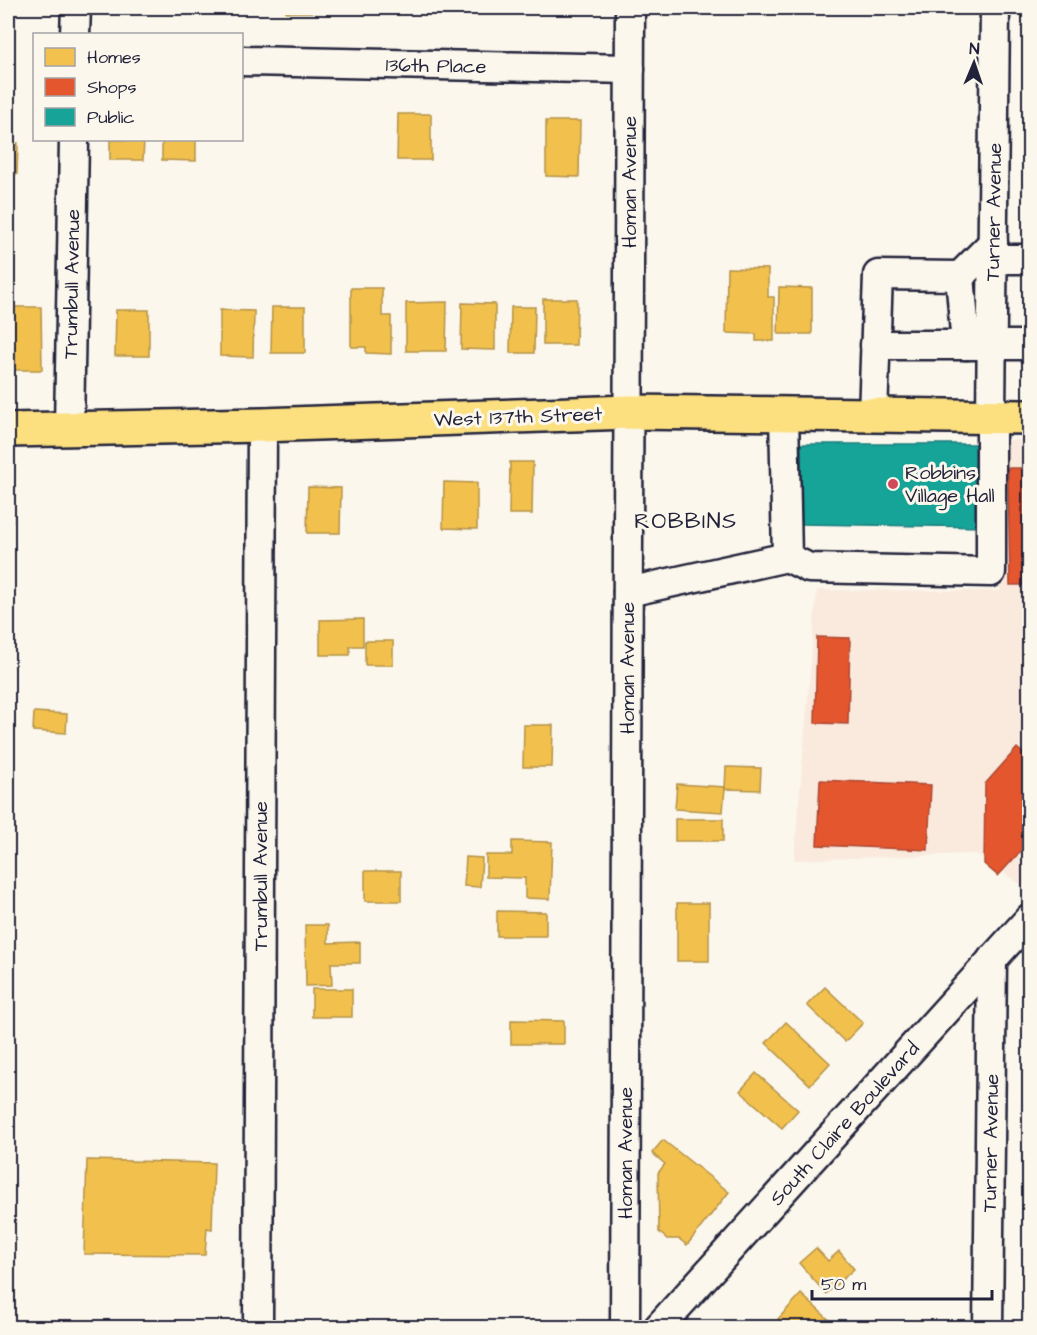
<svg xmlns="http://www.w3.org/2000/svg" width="1037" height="1335" font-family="'Architects Daughter',sans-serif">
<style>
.built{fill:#faeade}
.homes{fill:#f2c14e;stroke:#b49148;stroke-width:1.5}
.shops{fill:#e4572e;stroke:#aa4732;stroke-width:1.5}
.public{fill:#17a398;stroke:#1a7c7c;stroke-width:1.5}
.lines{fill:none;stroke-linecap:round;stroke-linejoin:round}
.minor-casing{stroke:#22223b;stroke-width:33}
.major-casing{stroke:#22223b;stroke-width:38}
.minor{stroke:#fbf7ec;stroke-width:28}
.major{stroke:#fce080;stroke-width:33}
.poi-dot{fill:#d1495b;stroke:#fbf7ec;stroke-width:2}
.labels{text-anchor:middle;stroke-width:6;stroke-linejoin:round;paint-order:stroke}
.street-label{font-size:20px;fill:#22223b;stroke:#fbf7ec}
.poi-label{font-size:20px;fill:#22223b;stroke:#fbf7ec;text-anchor:start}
.quarter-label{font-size:22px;letter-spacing:1.5px;fill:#22223b;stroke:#fbf7ec}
</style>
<rect width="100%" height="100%" fill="#fbf7ec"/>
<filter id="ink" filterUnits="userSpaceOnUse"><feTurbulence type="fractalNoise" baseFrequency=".0167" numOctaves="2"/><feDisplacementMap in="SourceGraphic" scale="12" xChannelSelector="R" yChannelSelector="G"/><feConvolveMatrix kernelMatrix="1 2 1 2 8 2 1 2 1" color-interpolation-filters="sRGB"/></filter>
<g filter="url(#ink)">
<!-- built -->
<path class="built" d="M 1004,440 L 1029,440 L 1029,879 L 1023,886 L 976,854 L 794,860 L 817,590 L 1000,591 Z"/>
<!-- homes -->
<g class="homes">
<rect x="286" y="8" width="28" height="4"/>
<rect x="469" y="8" width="33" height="5"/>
<path d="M 398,114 L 431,114 L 431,160 L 397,160 Z"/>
<path d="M 546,121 L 580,121 L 579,177 L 546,176 Z"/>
<path d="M 110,140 L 144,140 L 143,160 L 110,160 Z"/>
<path d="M 162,140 L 196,140 L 196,161 L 162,160 Z"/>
<path d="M 8,143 L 18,143 L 17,174 L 8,174 Z"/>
<path d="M 727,268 L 768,269 L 768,297 L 774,297 L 774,341 L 756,341 L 756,334 L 726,333 Z"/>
<path d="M 779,287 L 812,288 L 812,334 L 778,334 Z"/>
<path d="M 351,288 L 382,288 L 382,316 L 391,316 L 391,354 L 366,353 L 366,347 L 351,347 Z"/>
<path d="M 543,299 L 577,299 L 576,345 L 543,345 Z"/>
<path d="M 447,302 L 446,351 L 406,351 L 406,303 Z"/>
<path d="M 462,303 L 495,304 L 495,350 L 461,349 Z"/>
<path d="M 9,307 L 41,307 L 42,370 L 9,370 Z"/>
<path d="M 272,307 L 305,307 L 305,353 L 271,353 Z"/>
<path d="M 511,307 L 535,307 L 534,353 L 510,353 Z"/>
<path d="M 116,310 L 149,310 L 149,356 L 115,356 Z"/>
<path d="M 220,310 L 254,311 L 253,357 L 220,356 Z"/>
<path d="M 510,462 L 533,462 L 532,514 L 509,514 Z"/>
<path d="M 444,482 L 477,483 L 477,529 L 443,528 Z"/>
<path d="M 308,487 L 341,488 L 340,533 L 307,533 Z"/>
<path d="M 363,619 L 363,646 L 350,646 L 350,655 L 320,655 L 320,620 Z"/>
<rect x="365" y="641" width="28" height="24"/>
<path d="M 34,712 L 67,714 L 66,733 L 33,731 Z"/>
<path d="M 524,725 L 553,725 L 552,767 L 523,767 Z"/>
<path d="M 726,767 L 761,768 L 760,790 L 725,789 Z"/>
<path d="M 677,784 L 725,787 L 723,812 L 675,809 Z"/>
<rect x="675" y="819" width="48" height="22"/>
<path d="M 512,841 L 552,842 L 550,899 L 525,898 L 525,878 L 486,877 L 486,855 L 512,855 Z"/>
<path d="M 466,857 L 482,858 L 480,887 L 464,886 Z"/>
<rect x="365" y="871" width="36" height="30"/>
<rect x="677" y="903" width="32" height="58"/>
<path d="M 497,911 L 546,912 L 546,936 L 497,936 Z"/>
<path d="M 305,925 L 328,925 L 328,943 L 360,942 L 360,963 L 331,963 L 332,985 L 306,986 Z"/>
<path d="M 825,987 L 863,1023 L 845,1042 L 807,1005 Z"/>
<rect x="312" y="989" width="40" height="28"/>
<path d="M 511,1020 L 564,1021 L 564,1044 L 511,1044 Z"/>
<path d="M 786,1022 L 830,1063 L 810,1085 L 766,1043 Z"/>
<path d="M 756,1073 L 798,1110 L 782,1128 L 740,1091 Z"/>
<path d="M 663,1140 L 729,1192 L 687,1245 L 679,1239 L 667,1239 L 659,1232 L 658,1173 L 665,1164 L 652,1153 Z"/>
<path d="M 87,1160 L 214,1163 L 212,1229 L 207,1228 L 205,1255 L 84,1254 Z"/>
<path d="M 8,1174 L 10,1174 L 8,1253 Z"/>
<path d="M 816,1248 L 828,1261 L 839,1251 L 854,1269 L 826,1294 L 799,1263 Z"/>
<path d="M 801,1294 L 838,1328 L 788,1328 L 778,1319 Z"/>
</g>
<!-- shops -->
<g class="shops">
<path d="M 1008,468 L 1030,468 L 1030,585 L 1010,585 Z"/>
<path d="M 817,637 L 850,638 L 848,724 L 815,723 Z"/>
<path d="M 1017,748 L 1030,759 L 1030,841 L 998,876 L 984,864 L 985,784 Z"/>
<path d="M 820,780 L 931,785 L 928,850 L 817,845 Z"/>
</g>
<!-- public -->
<g class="public">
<path d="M 1025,266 L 1030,266 L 1030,335 L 1023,335 Z"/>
<path d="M 801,444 L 985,444 L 986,527 L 801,524 Z"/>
<rect x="8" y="465" width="4" height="57"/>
</g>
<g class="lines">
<!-- minor casing -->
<g class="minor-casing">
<g id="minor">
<path d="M 75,34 L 76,8"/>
<path d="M 242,61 L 630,69"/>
<path d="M 992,259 L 1030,259"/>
<path d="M 960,276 L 966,345"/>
<path d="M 875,345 L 1030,345"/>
<path d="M 784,413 L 787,557 L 809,568 L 991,572 L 991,416 L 995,8"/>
<path d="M 873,415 L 878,275 L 960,276 L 993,243"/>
<path d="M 69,429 L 74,140"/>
<path d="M 628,592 L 787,557"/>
<path d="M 258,1328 L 262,425"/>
<path d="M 625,1328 L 630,8"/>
<path d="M 658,1328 L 1030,918"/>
<path d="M 988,1328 L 992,959"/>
</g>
</g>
<!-- major casing -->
<g class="major-casing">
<path id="major" d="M 8,430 L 262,425 L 629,412 L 1030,417"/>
</g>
<!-- minor -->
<use href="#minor" class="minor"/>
<!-- major -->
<use href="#major" class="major"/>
</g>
</g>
<!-- markers -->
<circle class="poi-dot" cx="893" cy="484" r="6"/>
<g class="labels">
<!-- street labels -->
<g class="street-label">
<text transform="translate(436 65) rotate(1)" y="7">136th Place</text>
<text transform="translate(629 182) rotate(-90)" y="7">Homan Avenue</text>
<text transform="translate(993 212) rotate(-89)" y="7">Turner Avenue</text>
<text transform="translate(71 284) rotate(-89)" y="7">Trumbull Avenue</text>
<text transform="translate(518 416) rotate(-2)" y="7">West 137th Street</text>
<text transform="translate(627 668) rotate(-90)" y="7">Homan Avenue</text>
<text transform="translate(260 876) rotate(-90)" y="7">Trumbull Avenue</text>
<text transform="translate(844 1123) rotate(-48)" y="7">South Claire Boulevard</text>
<text transform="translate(990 1143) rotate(-89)" y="7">Turner Avenue</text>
<text transform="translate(625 1153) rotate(-90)" y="7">Homan Avenue</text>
</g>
<!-- poi labels -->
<g class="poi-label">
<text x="905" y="479">Robbins<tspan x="905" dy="23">Village Hall</tspan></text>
</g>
<!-- quarter labels -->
<g class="quarter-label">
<text x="686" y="528">ROBBINS</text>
</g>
</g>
<!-- margin -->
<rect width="1037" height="1335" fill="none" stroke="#fbf7ec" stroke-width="30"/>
<rect x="15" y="15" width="1007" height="1305" fill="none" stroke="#22223b" stroke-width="2" filter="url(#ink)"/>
<!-- legend -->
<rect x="33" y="33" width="210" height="108" fill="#fbf7ec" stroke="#a4a2a5" stroke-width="1.5"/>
<rect x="45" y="48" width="30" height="18" fill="#f2c14e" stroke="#a4a2a5" stroke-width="1.5"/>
<text x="87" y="63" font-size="18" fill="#22223b">Homes</text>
<rect x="45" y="78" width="30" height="18" fill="#e4572e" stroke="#a4a2a5" stroke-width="1.5"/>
<text x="87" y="93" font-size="18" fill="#22223b">Shops</text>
<rect x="45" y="108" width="30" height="18" fill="#17a398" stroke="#a4a2a5" stroke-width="1.5"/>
<text x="87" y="123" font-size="18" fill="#22223b">Public</text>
<!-- north arrow -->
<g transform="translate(974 63) rotate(2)" stroke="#fbf7ec" stroke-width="4.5" paint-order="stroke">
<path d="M0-4.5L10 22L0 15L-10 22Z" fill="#22223b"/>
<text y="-9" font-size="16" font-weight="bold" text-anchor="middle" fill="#22223b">N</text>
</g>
<!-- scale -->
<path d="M812 1290v9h180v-9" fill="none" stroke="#22223b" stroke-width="3"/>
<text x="821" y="1290" font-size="18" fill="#22223b" stroke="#fbf7ec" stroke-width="4.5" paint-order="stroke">50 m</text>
</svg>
